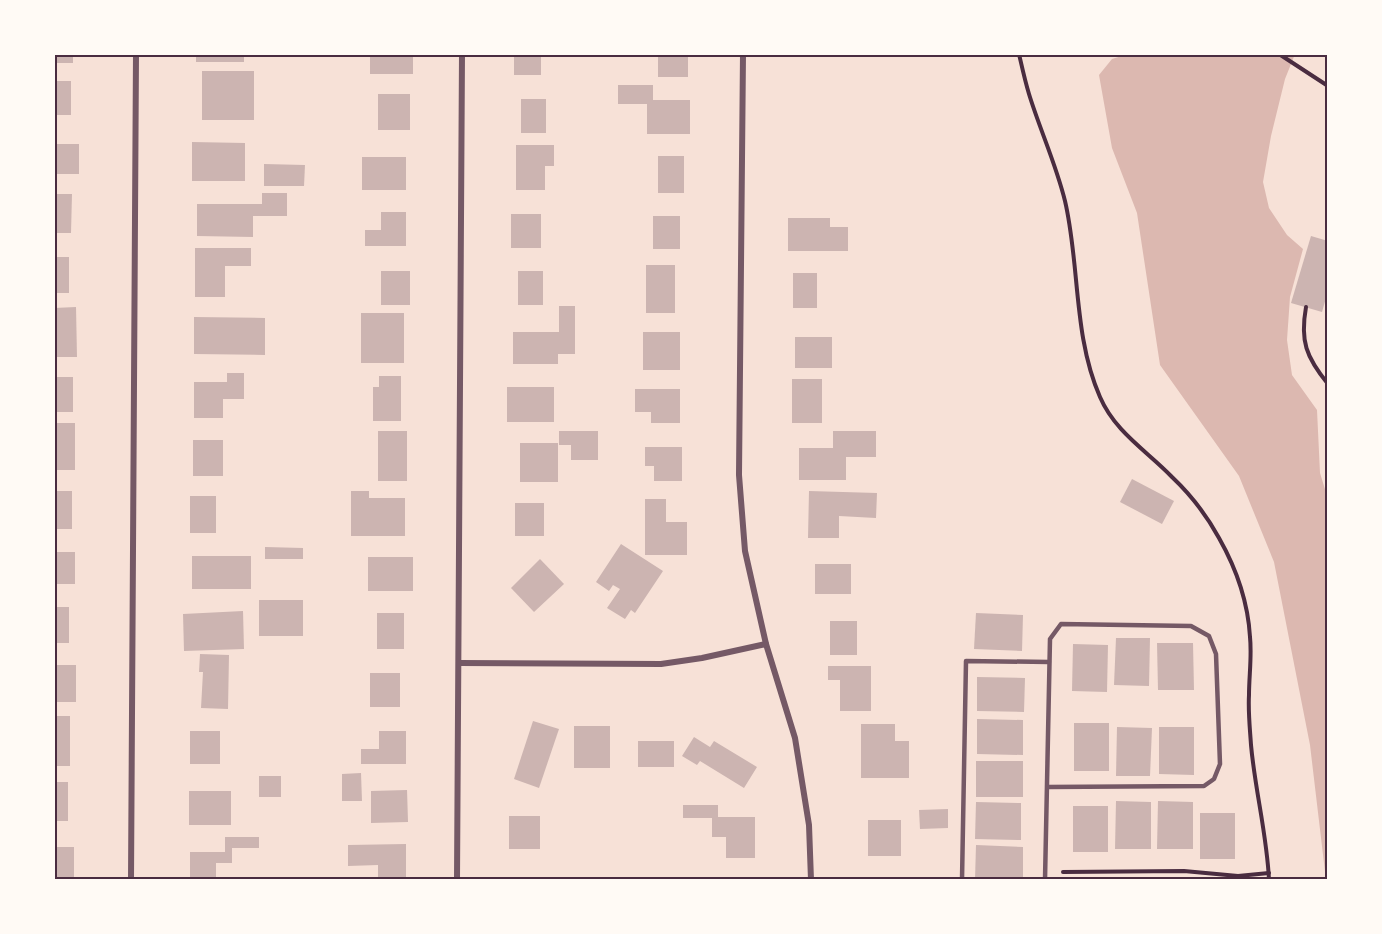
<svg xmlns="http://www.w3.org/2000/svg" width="1382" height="934" font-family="'PT Sans',sans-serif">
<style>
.water{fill:#dcb8b0}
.building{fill:#ccb4b1}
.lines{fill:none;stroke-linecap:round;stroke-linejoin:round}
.path{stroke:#4a2c40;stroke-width:4}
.service{stroke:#755966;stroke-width:4.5}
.minor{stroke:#755966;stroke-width:6}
.neatline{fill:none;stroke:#4a2c40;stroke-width:2}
</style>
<rect width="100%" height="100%" fill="#f7e1d7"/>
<!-- water -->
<path class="water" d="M 1128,54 L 1295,54 L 1285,79 L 1271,136 L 1263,182 L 1269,208 L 1287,235 L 1303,249 L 1290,297 L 1287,340 L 1292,375 L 1317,410 L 1320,473 L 1328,499 L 1328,880 L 1326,880 L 1310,745 L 1274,562 L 1239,476 L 1160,365 L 1137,213 L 1112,148 L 1099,75 L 1112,59 Z"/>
<!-- building -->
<g class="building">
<rect x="54" y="54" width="19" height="9"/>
<rect x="196" y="54" width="48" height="8"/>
<rect x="370" y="54" width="43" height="20"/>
<rect x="514" y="54" width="27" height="21"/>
<rect x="658" y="54" width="30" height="23"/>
<rect x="202" y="71" width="52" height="49"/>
<rect x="54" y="81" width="17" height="34"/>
<path d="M 618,85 L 653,85 L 653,100 L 690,100 L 690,134 L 647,134 L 647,104 L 618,104 Z"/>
<rect x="378" y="94" width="32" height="36"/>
<rect x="521" y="99" width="25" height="34"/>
<path d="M 192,142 L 245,143 L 245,181 L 192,181 Z"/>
<rect x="54" y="144" width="25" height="30"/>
<path d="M 516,145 L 554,145 L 554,166 L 545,166 L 545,190 L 516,190 Z"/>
<rect x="658" y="156" width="26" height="37"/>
<rect x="362" y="157" width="44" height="33"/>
<path d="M 264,164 L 305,165 L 304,186 L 264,186 Z"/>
<path d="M 262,193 L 287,193 L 287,216 L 253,216 L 253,237 L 197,236 L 197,204 L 262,204 Z"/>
<path d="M 54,194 L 72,194 L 71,233 L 54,233 Z"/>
<path d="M 381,212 L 406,212 L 406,246 L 365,246 L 365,230 L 381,230 Z"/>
<rect x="511" y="214" width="30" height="34"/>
<rect x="653" y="216" width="27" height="33"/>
<path d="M 788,218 L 830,218 L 830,227 L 848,227 L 848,251 L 788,251 Z"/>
<path d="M 1311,236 L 1328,241 L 1328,291 L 1322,312 L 1291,303 Z"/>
<path d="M 195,248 L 251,248 L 251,266 L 225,266 L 225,297 L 195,297 Z"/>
<rect x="54" y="257" width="15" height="36"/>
<rect x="646" y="265" width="29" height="48"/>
<rect x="381" y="271" width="29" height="34"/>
<rect x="518" y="271" width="25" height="34"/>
<rect x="793" y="273" width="24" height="35"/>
<path d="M 559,306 L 575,306 L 575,354 L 558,354 L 558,364 L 513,364 L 513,332 L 559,332 Z"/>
<path d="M 76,307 L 77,357 L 54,357 L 54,308 Z"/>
<rect x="361" y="313" width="43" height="50"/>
<path d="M 194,317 L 265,318 L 265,355 L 194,354 Z"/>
<rect x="643" y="332" width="37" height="38"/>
<rect x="795" y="337" width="37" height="31"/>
<path d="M 227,373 L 244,373 L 244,399 L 223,399 L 223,418 L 194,418 L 194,382 L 227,382 Z"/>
<path d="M 379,376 L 401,376 L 401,421 L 373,421 L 373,387 L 379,387 Z"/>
<rect x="54" y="377" width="19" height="35"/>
<rect x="792" y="379" width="30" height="44"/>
<rect x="507" y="387" width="47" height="35"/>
<path d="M 635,389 L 680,389 L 680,423 L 651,423 L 651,412 L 635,412 Z"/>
<rect x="54" y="423" width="21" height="47"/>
<rect x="378" y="431" width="29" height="50"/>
<path d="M 559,431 L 598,431 L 598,460 L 571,460 L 571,445 L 559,445 Z"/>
<path d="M 833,431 L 876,431 L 876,457 L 846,457 L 846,480 L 799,480 L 799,448 L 833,448 Z"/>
<rect x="193" y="440" width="30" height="36"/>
<rect x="520" y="443" width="38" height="39"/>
<path d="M 645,447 L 682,447 L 682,481 L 654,481 L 654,466 L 645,466 Z"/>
<path d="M 1132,479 L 1174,501 L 1162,524 L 1120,502 Z"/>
<rect x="54" y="491" width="18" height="38"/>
<path d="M 351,491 L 369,491 L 369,498 L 405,498 L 405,536 L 351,536 Z"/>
<path d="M 809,491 L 877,493 L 876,518 L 839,516 L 839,538 L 808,538 Z"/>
<rect x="190" y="496" width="26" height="37"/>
<path d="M 645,499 L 666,499 L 666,522 L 687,522 L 687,555 L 645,555 Z"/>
<rect x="515" y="503" width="29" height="33"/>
<path d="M 621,544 L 663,571 L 635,613 L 631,610 L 625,619 L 607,608 L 620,589 L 613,585 L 609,591 L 596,582 Z"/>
<path d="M 265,547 L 303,548 L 303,559 L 265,559 Z"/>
<rect x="54" y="552" width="21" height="32"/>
<rect x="192" y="556" width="59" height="33"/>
<rect x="368" y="557" width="45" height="34"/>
<path d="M 540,559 L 564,584 L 534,612 L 511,588 Z"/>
<rect x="815" y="564" width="36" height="30"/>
<rect x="259" y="600" width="44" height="36"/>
<rect x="54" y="607" width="15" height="36"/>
<path d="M 243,611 L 244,649 L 184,651 L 183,614 Z"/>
<rect x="377" y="613" width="27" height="36"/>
<path d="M 976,613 L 1023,615 L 1022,651 L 974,649 Z"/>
<rect x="830" y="621" width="27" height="34"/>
<path d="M 1116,638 L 1150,638 L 1149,686 L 1114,685 Z"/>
<path d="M 1157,643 L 1193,643 L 1194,690 L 1158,690 Z"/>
<path d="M 1073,644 L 1108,645 L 1107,692 L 1072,691 Z"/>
<path d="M 200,654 L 229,655 L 228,709 L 201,708 L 203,672 L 199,672 Z"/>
<rect x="54" y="665" width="22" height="37"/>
<path d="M 828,666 L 871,666 L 871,711 L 840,711 L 840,680 L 828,680 Z"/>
<rect x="370" y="673" width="30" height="34"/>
<path d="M 977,677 L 1025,678 L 1024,712 L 977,711 Z"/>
<rect x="54" y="716" width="16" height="50"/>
<path d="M 977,719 L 1023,720 L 1023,755 L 977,754 Z"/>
<path d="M 533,721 L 559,729 L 539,788 L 514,779 Z"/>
<rect x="1074" y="723" width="35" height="48"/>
<path d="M 861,724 L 895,724 L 895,741 L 909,741 L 909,778 L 861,778 Z"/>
<rect x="574" y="726" width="36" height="42"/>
<path d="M 1117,727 L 1152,728 L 1150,776 L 1116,776 Z"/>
<path d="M 1159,727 L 1194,727 L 1194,775 L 1159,774 Z"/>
<rect x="190" y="731" width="30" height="33"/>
<path d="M 379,731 L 406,731 L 406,764 L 361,764 L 361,749 L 379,749 Z"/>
<path d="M 694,737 L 710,747 L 714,741 L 757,767 L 744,788 L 700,761 L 697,765 L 682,756 Z"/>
<rect x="638" y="741" width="36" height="26"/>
<rect x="976" y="761" width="47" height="36"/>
<path d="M 361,773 L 362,801 L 342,801 L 342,774 Z"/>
<rect x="259" y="776" width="22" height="21"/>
<rect x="54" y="782" width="14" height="39"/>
<path d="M 407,790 L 408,822 L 371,823 L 371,791 Z"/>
<rect x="189" y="791" width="42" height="34"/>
<path d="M 1116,801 L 1151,802 L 1151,849 L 1115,849 Z"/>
<path d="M 1158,801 L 1193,802 L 1193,849 L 1157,849 Z"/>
<path d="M 976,802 L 1021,803 L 1021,840 L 975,839 Z"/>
<path d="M 683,805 L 718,805 L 718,817 L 755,817 L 755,858 L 726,858 L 726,837 L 712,837 L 712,818 L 683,818 Z"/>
<rect x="1073" y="806" width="35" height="46"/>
<path d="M 948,809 L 948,828 L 920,829 L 919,810 Z"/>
<rect x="1200" y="813" width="35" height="46"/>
<rect x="509" y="816" width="31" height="33"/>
<rect x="868" y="820" width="33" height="36"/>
<path d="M 225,837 L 259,837 L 259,848 L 232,848 L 232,863 L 216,863 L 216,880 L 190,880 L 190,852 L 225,852 Z"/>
<path d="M 406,844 L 406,880 L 378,880 L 378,865 L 348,866 L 348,845 Z"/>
<path d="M 976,845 L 1023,847 L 1023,880 L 975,880 Z"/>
<rect x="54" y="847" width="20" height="31"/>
<rect x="515" y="877" width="26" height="3"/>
<rect x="724" y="877" width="32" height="3"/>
</g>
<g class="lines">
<!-- path -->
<g class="path">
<path d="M 1019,54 C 1022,67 1025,81 1029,94 C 1040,130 1056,164 1065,201 C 1080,265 1073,336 1100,397 C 1115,432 1147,451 1172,477 C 1190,494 1207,516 1219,538 C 1236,568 1248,602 1250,637 C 1252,656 1249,676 1249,695 C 1248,712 1250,729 1251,745 C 1255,790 1267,835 1269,880"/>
<path d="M 1279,54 L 1328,86"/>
<path d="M 1306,307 C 1300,341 1306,357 1328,384"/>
<path d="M 1063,872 L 1184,871 L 1238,876 L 1269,873"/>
</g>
<!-- service -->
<g class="service">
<path d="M 962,880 L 966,661 L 1049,662"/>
<path d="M 1045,880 L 1050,639 L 1061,624 L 1191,626 L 1209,636 L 1216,654 L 1220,764 L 1214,779 L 1204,786 L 1047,787"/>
</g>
<!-- minor -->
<g class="minor">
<path d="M 743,54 L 739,475 L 745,551 L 766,644 L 795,738 L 809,825 L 811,880"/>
<path d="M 459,663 L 661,664 L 702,658 L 766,644"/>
<path d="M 131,880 L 136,54"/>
<path d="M 457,880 L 462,54"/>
</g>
</g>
<!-- border -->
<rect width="1382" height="934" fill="none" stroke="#fffaf5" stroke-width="111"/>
<rect x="56" y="56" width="1270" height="822" class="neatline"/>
</svg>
